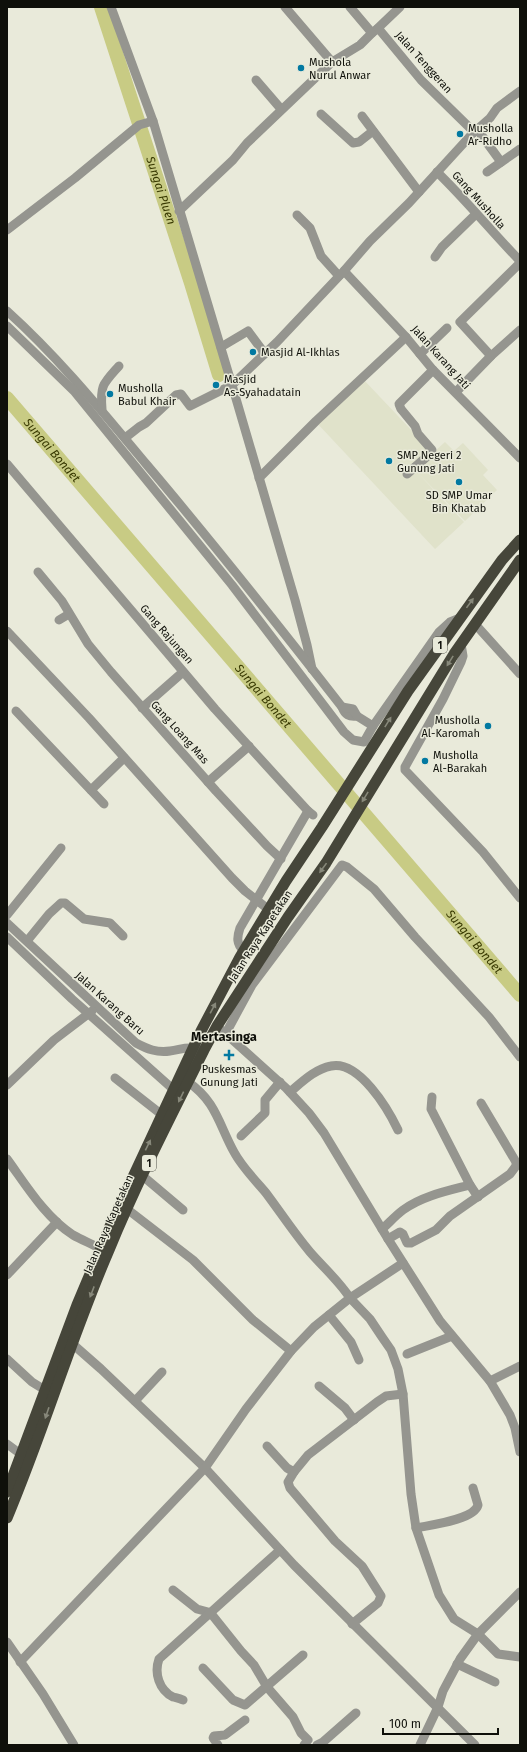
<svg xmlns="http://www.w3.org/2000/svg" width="527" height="1752" font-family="'Fira Sans',sans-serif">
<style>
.built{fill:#e0e2ca}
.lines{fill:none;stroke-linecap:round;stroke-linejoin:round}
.river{stroke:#c8cb84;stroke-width:14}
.minor{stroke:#95958f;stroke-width:9}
.trunk{stroke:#46463a;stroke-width:11}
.oneway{fill:#87887a}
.poi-dot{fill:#0279a1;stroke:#e9eada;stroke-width:1.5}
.labels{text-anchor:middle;stroke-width:3;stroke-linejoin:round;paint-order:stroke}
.shield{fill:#e9eada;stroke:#505148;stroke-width:1}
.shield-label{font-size:10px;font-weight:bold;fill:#0f100a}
.poi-label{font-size:11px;fill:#0f100a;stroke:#e9eada;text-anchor:start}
.street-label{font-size:11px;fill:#0f100a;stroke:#e9eada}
.water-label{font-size:12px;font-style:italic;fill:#383900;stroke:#e9eada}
.quarter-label{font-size:13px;font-weight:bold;fill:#0f100a;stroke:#e9eada}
</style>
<rect width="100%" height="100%" fill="#e9eada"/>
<!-- built -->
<path class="built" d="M 362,378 L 433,453 L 445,442 L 454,451 L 463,443 L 488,470 L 483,475 L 497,490 L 465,521 L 415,470 L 464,522 L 435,549 L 316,422 Z"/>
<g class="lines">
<!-- river -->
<g class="river">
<path id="s1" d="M 101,7 L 191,283 L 219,375"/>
<path id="s2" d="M 7,398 L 520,995"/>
</g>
<!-- minor -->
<g class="minor">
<path d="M 111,7 L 153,121 L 232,385 L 295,600 L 307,645 L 312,669"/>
<path d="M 285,7 L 332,62 L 360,45 L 372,33"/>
<path d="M 350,7 L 372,33 L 377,29"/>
<path d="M 400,7 L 378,28 L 421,80 L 472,130 L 473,133"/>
<path d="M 256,80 L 281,109"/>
<path d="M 321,114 L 353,143 L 359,142 L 373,131"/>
<path d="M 362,116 L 419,192"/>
<path d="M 477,129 L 501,162"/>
<path d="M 437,172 C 466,200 492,232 520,261"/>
<path d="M 487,172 L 520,149"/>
<path d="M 179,211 L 233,160 L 247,143 L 332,62"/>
<path d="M 297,215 L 310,228 L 321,256 L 339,276"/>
<path d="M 7,230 L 75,178 L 139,125 L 153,121"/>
<path d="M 435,257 L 442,247 L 476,214"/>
<path d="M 344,271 L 406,337 L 433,370 L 520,458"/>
<path d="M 7,311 C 60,359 101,410 147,465 C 214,544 278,625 342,707 C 345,715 349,717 357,716 L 373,726"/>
<path d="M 7,326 L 74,391 L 232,585 L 344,732 L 353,740 L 364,742 L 373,726 L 439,632 L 450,622 L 460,618"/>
<path d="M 221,347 L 248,331 L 265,354"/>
<path d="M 420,354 L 447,328"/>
<path d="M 491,356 L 460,322 L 520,263"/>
<path d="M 456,392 L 491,356 L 520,330"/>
<path d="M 102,409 C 100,385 103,384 119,366"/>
<path d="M 125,438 L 139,427 L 146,423 L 176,395 L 181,394 L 190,406 L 232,385 L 277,342 L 344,271 L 370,241 L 409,203 L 473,133 L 490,118 L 497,108 L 520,91"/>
<path d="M 7,464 L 215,709 L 285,786 L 308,811 L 313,815"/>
<path d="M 407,474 L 431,453 L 432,450 L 418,434 L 415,426 L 401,409 L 399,404 L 433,370"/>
<path d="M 259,478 L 316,421 L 406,337"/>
<path d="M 38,572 L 62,601 L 88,644 L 111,672 L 216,791 L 267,846 L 281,859"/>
<path d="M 59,620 L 69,614"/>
<path d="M 475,624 L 520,674"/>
<path d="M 7,631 L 89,718 L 232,878 L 245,891 L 268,909"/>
<path d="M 461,644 L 463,656 L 461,662 L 443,699 L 405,767 L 405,770 L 483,852 L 520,898"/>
<path d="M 342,707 L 353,709 L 357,716"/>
<path d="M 142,708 L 183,672"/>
<path d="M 16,711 L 104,804"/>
<path d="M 208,782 L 249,746"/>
<path d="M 91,790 L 124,758"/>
<path d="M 7,915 L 61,848"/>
<path d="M 7,923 L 136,1043 C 147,1049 157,1053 170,1051 C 180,1050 187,1046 198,1049"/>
<path d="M 7,937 L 72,999 L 174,1090"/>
<path d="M 27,941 L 49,914 L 61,903 L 65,903 L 84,919 L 110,923 L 123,936"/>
<path d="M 244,951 C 236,944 237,937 240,928 L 308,811"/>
<path d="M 217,1026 L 286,1088 L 309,1113 L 324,1133 L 388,1239 L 440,1321 L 490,1381 L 510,1415 L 515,1428 L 520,1452"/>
<path d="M 226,1033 L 252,985 L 342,865 L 347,867 L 374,889 L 415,937 L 489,1017 L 520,1057"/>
<path d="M 115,1078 L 166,1118"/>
<path d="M 7,1085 L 54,1040 L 92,1011"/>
<path d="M 290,1092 C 302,1082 315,1069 331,1066 C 359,1060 388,1109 398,1130"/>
<path d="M 432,1097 L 431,1109 L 470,1185 L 478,1197"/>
<path d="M 241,1136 L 265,1113 L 265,1100 L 280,1082"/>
<path d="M 7,1159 C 26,1185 45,1217 73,1235 C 82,1240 92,1244 101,1249"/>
<path d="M 138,1172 L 183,1210"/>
<path d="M 127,1209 L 193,1260 L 253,1320 L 291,1351"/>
<path d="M 382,1229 C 389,1223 395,1216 403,1210 C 422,1196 447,1191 470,1185"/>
<path d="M 388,1239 L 400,1232 L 403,1234 L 407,1243 L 411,1243 L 436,1230 L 450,1216 L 510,1174 L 516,1166 L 516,1162 L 481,1103"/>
<path d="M 403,1263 L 350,1298 L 370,1319 L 382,1337 L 391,1350 L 398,1369 L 403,1394 L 411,1494 L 416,1528 L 439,1595 L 454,1619 L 478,1634 L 498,1654 L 520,1657"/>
<path d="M 7,1275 L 57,1222"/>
<path d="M 329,1315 L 351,1342 L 359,1360"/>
<path d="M 68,1340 L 101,1369 L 205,1468 L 294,1565 L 475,1745"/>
<path d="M 407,1354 L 452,1336"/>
<path d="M 7,1359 L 32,1382 L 45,1390"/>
<path d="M 490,1381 L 520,1366"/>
<path d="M 319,1386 L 345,1408 L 354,1420"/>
<path d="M 135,1401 L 162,1372"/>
<path d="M 7,1444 L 26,1458"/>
<path d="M 267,1446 L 287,1468 L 294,1472 L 308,1455 L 377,1402 L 386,1396 L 403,1394"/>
<path d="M 294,1472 L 288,1482 L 290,1488 L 335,1541 L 362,1566 L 381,1596 L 378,1603 L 352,1624"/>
<path d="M 416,1528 C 430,1525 474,1520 478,1505 L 473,1488"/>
<path d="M 173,1590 L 197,1609 L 208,1612 L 213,1616 L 241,1651 L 254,1665 L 267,1687 L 293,1717 L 301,1733 L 308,1740 L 304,1745"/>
<path d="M 7,1642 L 43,1694 L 74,1745"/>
<path d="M 20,1662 L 205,1468 L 246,1409 L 291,1351 L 314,1327 L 350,1298 C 339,1281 323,1267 310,1252 C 294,1233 281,1213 266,1193 C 255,1180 242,1167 234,1152 C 219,1125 216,1101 188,1082"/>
<path d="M 457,1664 L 495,1682"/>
<path d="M 203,1668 L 233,1700 L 245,1705 L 303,1655"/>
<path d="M 183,1700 C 179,1698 177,1698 173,1697 C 159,1690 154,1673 159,1659 L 280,1550"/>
<path d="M 218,1745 L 213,1738 L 214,1736 L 225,1735 L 245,1720"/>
<path d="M 317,1745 L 323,1742 L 356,1713"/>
<path d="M 420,1745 L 438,1707 L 443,1691 L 460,1659 L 478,1634 L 520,1592"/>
</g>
<!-- trunk -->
<g class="trunk">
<path d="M 7,1492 L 77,1305 L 111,1224 L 201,1031 L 240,957 L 286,881 L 322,827 L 408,691 L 502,560 L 520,540"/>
<path d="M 7,1518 C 44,1430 71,1338 109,1250 C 137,1182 171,1116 204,1050 L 217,1026 L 288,917 L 326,863 L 454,654 L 520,560"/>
</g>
</g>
<!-- one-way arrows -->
<defs><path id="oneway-solid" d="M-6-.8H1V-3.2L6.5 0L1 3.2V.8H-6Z"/></defs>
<g class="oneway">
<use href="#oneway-solid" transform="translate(470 603) rotate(-54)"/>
<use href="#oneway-solid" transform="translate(450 661) rotate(122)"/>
<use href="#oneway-solid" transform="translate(388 722) rotate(-58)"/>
<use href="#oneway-solid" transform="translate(365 797) rotate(121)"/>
<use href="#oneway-solid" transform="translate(323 868) rotate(126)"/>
<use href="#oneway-solid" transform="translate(213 1008) rotate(-62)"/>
<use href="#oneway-solid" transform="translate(181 1097) rotate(116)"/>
<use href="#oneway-solid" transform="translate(148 1145) rotate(-64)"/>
<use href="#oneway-solid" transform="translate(92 1292) rotate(111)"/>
<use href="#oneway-solid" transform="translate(47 1413) rotate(109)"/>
</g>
<!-- markers -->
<g class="poi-dot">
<circle cx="301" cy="68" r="4"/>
<circle cx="460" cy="134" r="4"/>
<circle cx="253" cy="352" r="4"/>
<circle cx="216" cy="385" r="4"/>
<circle cx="110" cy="394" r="4"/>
<circle cx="389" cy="461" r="4"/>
<circle cx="459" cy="482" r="4"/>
<circle cx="488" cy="726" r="4"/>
<circle cx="425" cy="761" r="4"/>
<path d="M227 1049h4v4h4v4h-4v4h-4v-4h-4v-4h4z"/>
</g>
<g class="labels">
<!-- shield labels -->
<g class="shield">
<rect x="433" y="637" width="14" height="16" rx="3"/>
<rect x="142" y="1155" width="14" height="16" rx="3"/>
</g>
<g class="shield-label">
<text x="440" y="649">1</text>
<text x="149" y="1167">1</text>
</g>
<!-- poi labels -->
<g class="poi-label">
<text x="309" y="66">Mushola<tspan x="309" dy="13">Nurul Anwar</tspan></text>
<text x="468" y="132">Musholla<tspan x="468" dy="13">Ar-Ridho</tspan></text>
<text x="261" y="356">Masjid Al-Ikhlas</text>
<text x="224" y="383">Masjid<tspan x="224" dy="13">As-Syahadatain</tspan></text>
<text x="118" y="392">Musholla<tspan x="118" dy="13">Babul Khair</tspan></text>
<text x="397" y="459">SMP Negeri 2<tspan x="397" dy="13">Gunung Jati</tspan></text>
<text x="459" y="499" text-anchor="middle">SD SMP Umar<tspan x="459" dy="13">Bin Khatab</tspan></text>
<text x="480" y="724" text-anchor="end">Musholla<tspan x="480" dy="13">Al-Karomah</tspan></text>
<text x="433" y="759">Musholla<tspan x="433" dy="13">Al-Barakah</tspan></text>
<text x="229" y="1073" text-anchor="middle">Puskesmas<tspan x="229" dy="13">Gunung Jati</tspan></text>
</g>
<!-- street labels -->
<g class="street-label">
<text transform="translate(424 62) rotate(48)" y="4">Jalan Tenggeran</text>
<text transform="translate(479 200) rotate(48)" y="4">Gang Musholla</text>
<text transform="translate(441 357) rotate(48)" y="4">Jalan Karang Jati</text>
<text transform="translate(167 634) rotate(49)" y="4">Gang Rajungan</text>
<text transform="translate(180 732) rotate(48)" y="4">Gang Loang Mas</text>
<text transform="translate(260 936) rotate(-57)" y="4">Jalan Raya Kapetakan</text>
<text transform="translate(110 1003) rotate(42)" y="4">Jalan Karang Baru</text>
<text transform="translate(108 1224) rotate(-66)" y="4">Jalan Raya Kapetakan</text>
</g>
<!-- water labels -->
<g class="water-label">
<text dy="4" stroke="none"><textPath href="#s1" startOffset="193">Sungai Pluen</textPath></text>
<text dy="4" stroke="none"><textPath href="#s2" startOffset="69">Sungai Bondet</textPath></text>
<text dy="4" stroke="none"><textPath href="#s2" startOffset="393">Sungai Bondet</textPath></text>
<text dy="4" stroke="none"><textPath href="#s2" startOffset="717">Sungai Bondet</textPath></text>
</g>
<!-- quarter labels -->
<g class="quarter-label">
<text x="224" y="1041">Mertasinga</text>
</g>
</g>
<!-- border -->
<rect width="527" height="1752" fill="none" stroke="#0f100a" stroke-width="16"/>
<!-- scale -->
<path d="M383 1728v6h115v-6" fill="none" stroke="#0f100a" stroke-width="2"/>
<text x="389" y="1728" font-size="12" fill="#0f100a" stroke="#e9eada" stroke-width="3" paint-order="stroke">100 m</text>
</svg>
